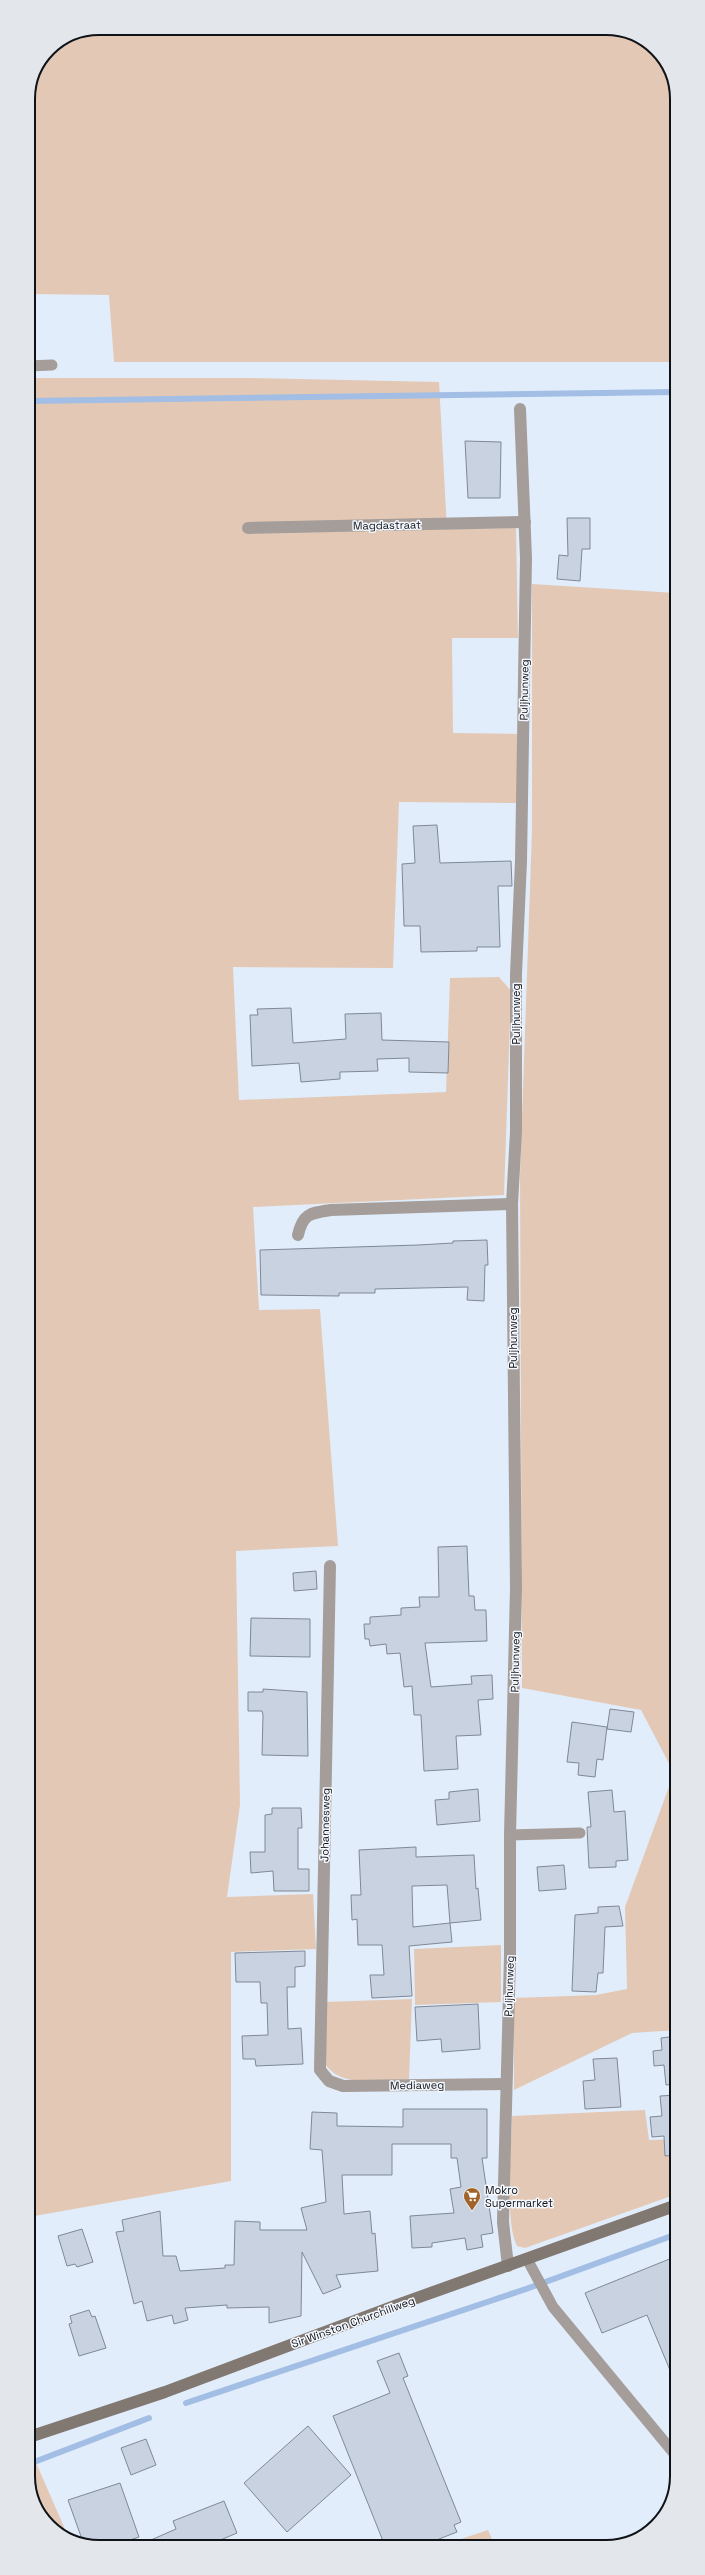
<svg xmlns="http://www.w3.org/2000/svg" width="705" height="2575" font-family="'Space Grotesk',sans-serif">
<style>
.green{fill:#e3c9b5}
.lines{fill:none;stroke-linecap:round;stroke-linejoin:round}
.stream{stroke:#a2bee4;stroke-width:6}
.building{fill:#c8d2e0;stroke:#7f8996}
.lane{stroke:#a49d99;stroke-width:11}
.street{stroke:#a49d99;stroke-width:12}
.secondary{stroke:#817871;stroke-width:12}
.labels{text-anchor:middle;stroke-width:3;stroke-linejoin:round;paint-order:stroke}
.street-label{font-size:11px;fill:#0f1217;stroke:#f5f9ff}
.poi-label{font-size:11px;fill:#0f1217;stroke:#f5f9ff;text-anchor:start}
.rim{fill:none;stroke:#0f1217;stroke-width:2}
</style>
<rect width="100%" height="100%" fill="#e2edfb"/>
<!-- green -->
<g class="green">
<path d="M 99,28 L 611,28 L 653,46 L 676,85 L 676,362 L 114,362 L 109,295 L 28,294 L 28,98 C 37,52 52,37 99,28 Z"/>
<path d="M 28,378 L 249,378 L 439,382 L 447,529 L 516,528 L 518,638 L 452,638 L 453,733 L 519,734 L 518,803 L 399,802 L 393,968 L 233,967 L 239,1100 L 446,1092 L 450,978 L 499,977 L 511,991 L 504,1195 L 253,1207 L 259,1310 L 320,1309 L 338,1546 L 236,1551 L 240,1805 L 227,1897 L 313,1894 L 316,1949 L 231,1952 L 231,2181 L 29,2217 Z"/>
<path d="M 532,584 L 676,593 L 677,2030 L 632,2033 L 514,2090 L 514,1998 L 596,1995 L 627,1989 L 625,1907 L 674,1773 L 641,1710 L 522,1688 L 520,1175 L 532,830 Z"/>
<path d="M 501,1945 L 501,2002 L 415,2005 L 414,1949 Z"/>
<path d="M 412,1999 L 409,2079 C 383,2080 343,2089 326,2065 L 324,2002 Z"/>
<path d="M 645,2110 L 649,2140 L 677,2139 L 677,2194 L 525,2248 L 517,2246 C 504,2222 512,2145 512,2116 Z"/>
<path d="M 29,2449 L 30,2449 L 68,2536 L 52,2530 L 29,2490 Z"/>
<path d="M 488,2530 L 495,2546 L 440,2546 Z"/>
</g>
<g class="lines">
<!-- stream -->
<g class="stream">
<path d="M 28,401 L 676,392"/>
<path d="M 672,548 L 676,484"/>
<path d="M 186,2403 L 526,2289 L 677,2234"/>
<path d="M 29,2464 L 149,2418"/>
</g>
</g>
<!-- building -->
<g class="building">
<path d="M 465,441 L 501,442 L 500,498 L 468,498 Z"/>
<path d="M 567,518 L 590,518 L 590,549 L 582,549 L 580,581 L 557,579 L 559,555 L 568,556 Z"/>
<path d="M 437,825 L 440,863 L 511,861 L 512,886 L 498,886 L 500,947 L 477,947 L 477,951 L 421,952 L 420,926 L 404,926 L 402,864 L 415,863 L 413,826 Z"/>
<path d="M 291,1008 L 293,1043 L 346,1039 L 345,1014 L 381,1013 L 382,1040 L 449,1042 L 448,1073 L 409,1072 L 409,1058 L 377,1059 L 378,1071 L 340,1072 L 340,1079 L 301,1082 L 299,1063 L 252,1066 L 250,1015 L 258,1015 L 257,1009 Z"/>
<path d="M 487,1240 L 488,1265 L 485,1265 L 484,1301 L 467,1300 L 468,1287 L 375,1289 L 375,1293 L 339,1293 L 339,1296 L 261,1295 L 260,1250 L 418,1245 L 453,1243 L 453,1241 Z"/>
<path d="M 467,1546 L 469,1596 L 474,1596 L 475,1610 L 486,1610 L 487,1641 L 425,1643 L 431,1687 L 472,1684 L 471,1676 L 492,1675 L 493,1699 L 478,1700 L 481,1735 L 456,1736 L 458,1769 L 424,1771 L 421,1715 L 414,1715 L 412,1686 L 404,1687 L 400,1653 L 387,1654 L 386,1644 L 370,1646 L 369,1639 L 365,1639 L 364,1624 L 370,1624 L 370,1617 L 401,1615 L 401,1608 L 420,1607 L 419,1597 L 439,1597 L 438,1547 Z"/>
<path d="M 316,1571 L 317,1589 L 294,1591 L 293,1573 Z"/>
<path d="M 251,1618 L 310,1619 L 310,1657 L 250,1656 Z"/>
<path d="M 263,1689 L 307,1692 L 308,1756 L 262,1755 L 263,1715 L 262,1711 L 248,1711 L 248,1692 L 263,1692 Z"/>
<path d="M 610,1709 L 634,1712 L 631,1732 L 607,1729 Z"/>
<path d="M 572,1722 L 607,1727 L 603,1760 L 597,1759 L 595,1777 L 578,1775 L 579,1763 L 567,1762 Z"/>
<path d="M 478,1789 L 480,1821 L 437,1825 L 435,1800 L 449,1799 L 449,1792 Z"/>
<path d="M 612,1790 L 614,1812 L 625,1811 L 628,1860 L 616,1861 L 616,1867 L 589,1868 L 587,1827 L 591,1827 L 588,1792 Z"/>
<path d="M 272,1808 L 301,1808 L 302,1828 L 298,1828 L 298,1869 L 309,1869 L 309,1891 L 274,1891 L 273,1871 L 251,1873 L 250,1852 L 265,1852 L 265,1815 L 272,1814 Z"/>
<path d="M 416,1847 L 416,1857 L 474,1855 L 476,1889 L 478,1888 L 481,1920 L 450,1923 L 447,1885 L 412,1886 L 413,1927 L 450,1923 L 452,1942 L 409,1946 L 412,1996 L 372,1998 L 370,1975 L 384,1975 L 382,1945 L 358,1945 L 357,1919 L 352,1920 L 351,1895 L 361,1895 L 359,1850 Z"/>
<path d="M 564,1865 L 566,1889 L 539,1891 L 537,1867 Z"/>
<path d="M 619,1906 L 623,1926 L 605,1927 L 603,1973 L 598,1973 L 596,1992 L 572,1991 L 575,1915 L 598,1913 L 598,1907 Z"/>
<path d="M 305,1951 L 305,1966 L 295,1967 L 295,1987 L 287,1987 L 288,2029 L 301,2028 L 303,2064 L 256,2066 L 255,2059 L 243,2059 L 242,2036 L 268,2035 L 267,2003 L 261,2003 L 260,1982 L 236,1982 L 235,1953 Z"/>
<path d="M 478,2004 L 480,2049 L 442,2052 L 441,2039 L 417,2041 L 415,2007 Z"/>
<path d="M 677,2036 L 677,2084 L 666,2085 L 664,2065 L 654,2066 L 653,2051 L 662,2050 L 661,2038 Z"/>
<path d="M 617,2058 L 621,2107 L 585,2109 L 583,2081 L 595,2080 L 593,2059 Z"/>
<path d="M 677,2095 L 677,2155 L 665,2156 L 664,2136 L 652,2137 L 650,2117 L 662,2116 L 660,2096 Z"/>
<path d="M 403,2109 L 487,2109 L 487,2158 L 482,2158 L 493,2233 L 481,2235 L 483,2247 L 467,2250 L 465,2238 L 432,2243 L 432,2247 L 412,2248 L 410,2216 L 454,2213 L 450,2189 L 461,2187 L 457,2158 L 451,2158 L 451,2144 L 392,2144 L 392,2175 L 342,2175 L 344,2214 L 370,2211 L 372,2234 L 375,2233 L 378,2271 L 336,2275 L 341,2287 L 323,2294 L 302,2252 L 301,2316 L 269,2323 L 269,2307 L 227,2308 L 227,2305 L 185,2308 L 188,2320 L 174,2324 L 172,2315 L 147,2321 L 142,2301 L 134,2304 L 116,2232 L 124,2231 L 122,2220 L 160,2211 L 163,2256 L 176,2256 L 180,2271 L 225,2268 L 225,2265 L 234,2265 L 235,2221 L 260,2222 L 260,2230 L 307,2230 L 301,2208 L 326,2202 L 322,2150 L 310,2149 L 312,2112 L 337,2113 L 337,2126 L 403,2127 Z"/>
<path d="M 82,2229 L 93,2262 L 77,2267 L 75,2264 L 67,2266 L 58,2236 Z"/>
<path d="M 677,2256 L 677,2387 L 647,2315 L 602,2333 L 585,2293 Z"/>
<path d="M 89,2310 L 92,2317 L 95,2316 L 106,2348 L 79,2356 L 69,2324 L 72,2323 L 70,2316 Z"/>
<path d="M 399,2353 L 408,2376 L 403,2378 L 461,2522 L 454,2525 L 457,2532 L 421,2546 L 385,2546 L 333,2416 L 390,2393 L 377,2361 Z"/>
<path d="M 308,2426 L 351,2475 L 287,2532 L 244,2483 Z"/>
<path d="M 146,2439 L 156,2465 L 131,2475 L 121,2448 Z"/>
<path d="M 120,2483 L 139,2537 L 109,2547 L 94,2547 L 83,2542 L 68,2500 Z"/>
<path d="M 224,2501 L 237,2533 L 204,2547 L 135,2547 L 176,2529 L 173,2521 Z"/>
</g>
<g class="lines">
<!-- lane -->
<g class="lane">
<path d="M 28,366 L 52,365"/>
<path d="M 510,1835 L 580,1833"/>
<path d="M 527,2259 L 553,2307 L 677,2457"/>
</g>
<!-- street -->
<g class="street">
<path d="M 248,528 L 525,522"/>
<path d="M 298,1235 C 303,1213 311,1213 331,1210 L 512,1204"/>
<path d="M 330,1566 L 320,2070 L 329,2081 L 343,2086 L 506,2084"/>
<path d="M 508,2266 L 503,2222 L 510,1956 L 510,1835 L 516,1588 L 512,1204 L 516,1132 L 516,974 L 521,861 L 526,558 L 520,409"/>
</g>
<!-- secondary -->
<path class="secondary" d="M 29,2437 L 165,2392 L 397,2305 L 677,2205"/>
</g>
<!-- icons -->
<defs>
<g id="supermarket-pin" transform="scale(0.9)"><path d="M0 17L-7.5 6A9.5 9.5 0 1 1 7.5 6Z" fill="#a16329" stroke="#f5f9ff"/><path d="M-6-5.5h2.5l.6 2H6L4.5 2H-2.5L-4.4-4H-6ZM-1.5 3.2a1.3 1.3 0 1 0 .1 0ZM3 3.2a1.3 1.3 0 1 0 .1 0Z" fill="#fff"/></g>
</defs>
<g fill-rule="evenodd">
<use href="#supermarket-pin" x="472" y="2196"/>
</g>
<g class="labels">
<!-- street labels -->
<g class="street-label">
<text transform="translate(387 525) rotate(-1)" y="4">Magdastraat</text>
<text transform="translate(524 690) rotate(-89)" y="4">Puljhunweg</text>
<text transform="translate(516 1014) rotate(-90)" y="4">Puljhunweg</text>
<text transform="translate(513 1338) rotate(-90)" y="4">Puljhunweg</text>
<text transform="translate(515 1662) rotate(-89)" y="4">Puljhunweg</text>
<text transform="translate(325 1825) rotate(-89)" y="4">Johannesweg</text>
<text transform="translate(509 1986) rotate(-88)" y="4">Puljhunweg</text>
<text transform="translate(417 2085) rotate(-1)" y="4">Mediaweg</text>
<text transform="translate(353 2322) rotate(-20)" y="4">Sir Winston Churchillweg</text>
</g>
<!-- poi labels -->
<g class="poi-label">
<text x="485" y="2194">Mokro<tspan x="485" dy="13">Supermarket</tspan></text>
</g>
</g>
<!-- crop -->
<path d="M0 0H705V2575H0ZM99 35H606A64 64 0 0 1 670 99V2476A64 64 0 0 1 606 2540H99A64 64 0 0 1 35 2476V99A64 64 0 0 1 99 35Z" fill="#e3e7ec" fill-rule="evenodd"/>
<path class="rim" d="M99 35H606A64 64 0 0 1 670 99V2476A64 64 0 0 1 606 2540H99A64 64 0 0 1 35 2476V99A64 64 0 0 1 99 35Z"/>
</svg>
